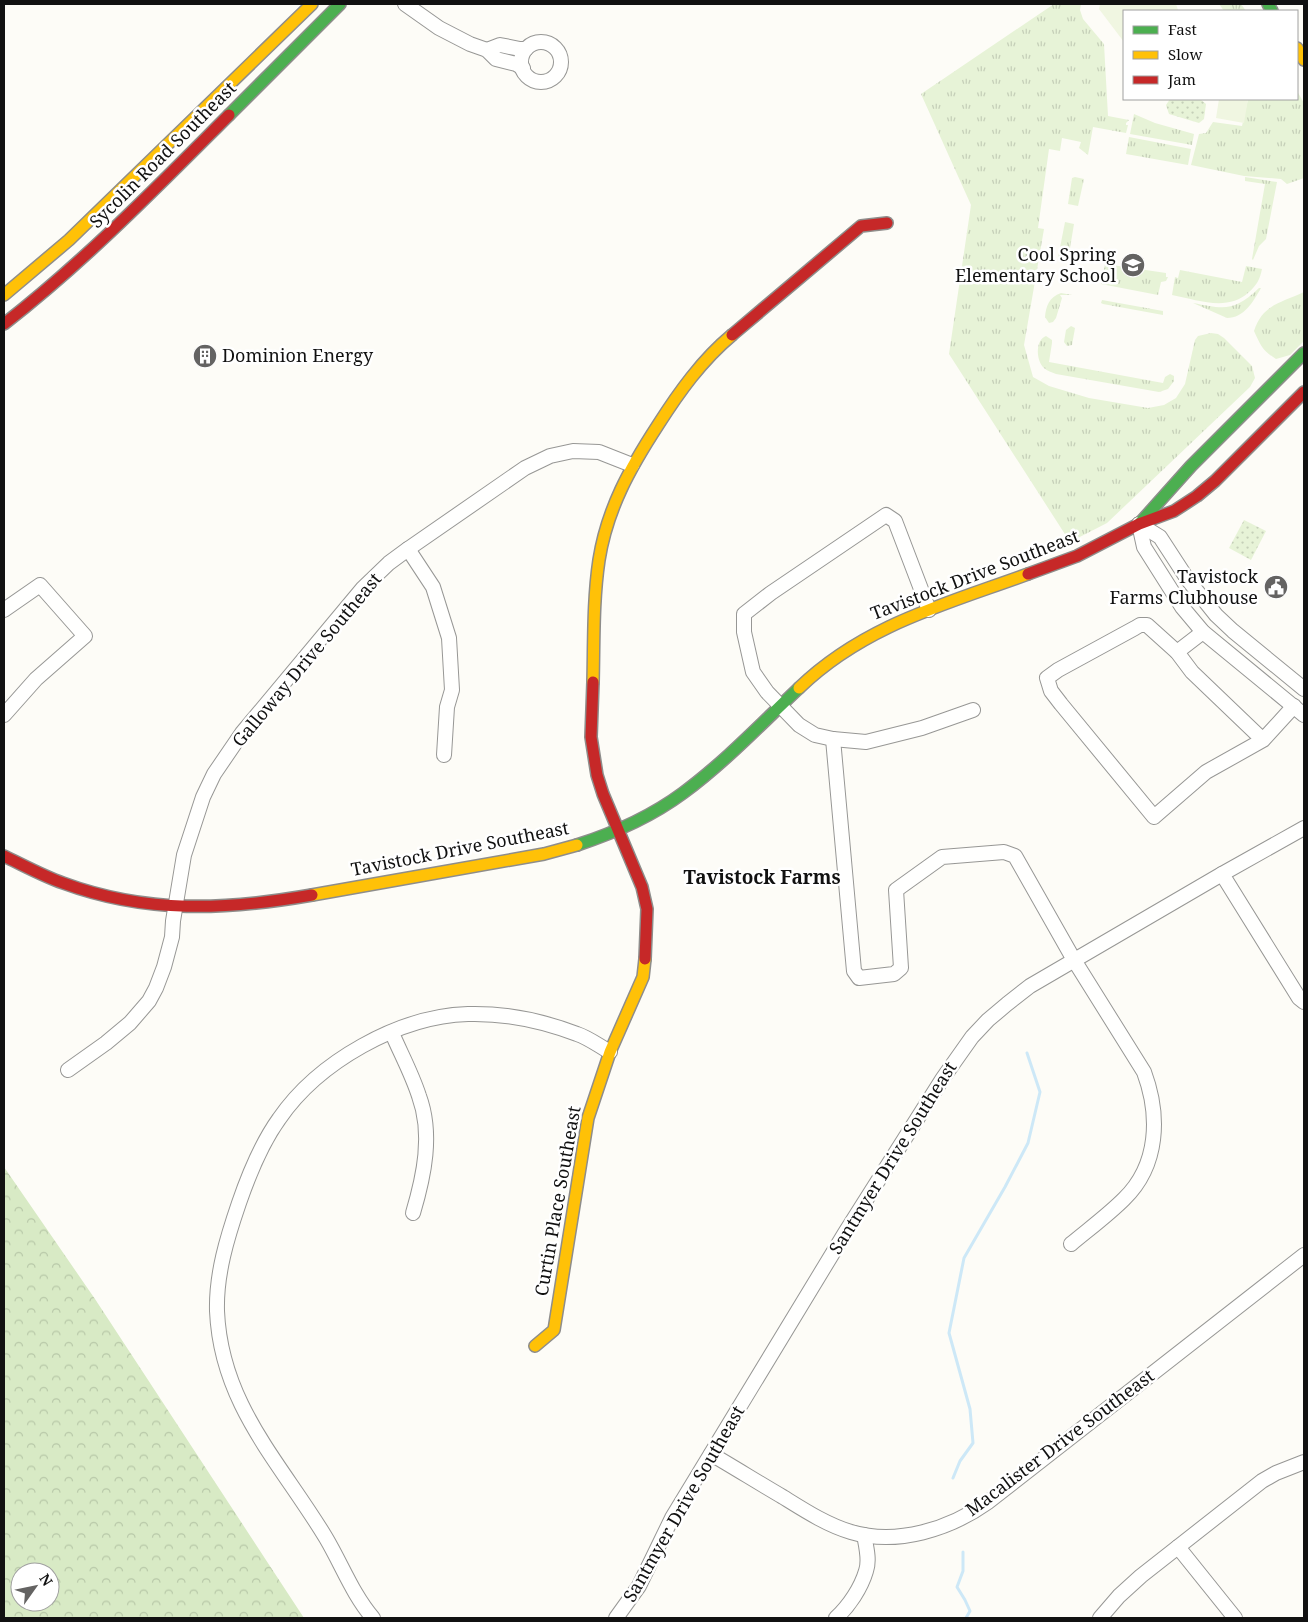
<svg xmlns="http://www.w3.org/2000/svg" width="1308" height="1622" font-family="'Noto Serif',serif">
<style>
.grass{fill:url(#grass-tufts)}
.forest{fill:url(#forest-crowns);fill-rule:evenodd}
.park{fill:url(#park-dots)}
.pitch{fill:#f0f6e1}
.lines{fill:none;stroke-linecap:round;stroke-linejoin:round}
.stream{stroke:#cde8f7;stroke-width:3}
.street-casing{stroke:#979795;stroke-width:16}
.fast-casing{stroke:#8e8d8b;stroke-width:14}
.slow-casing{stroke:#8e8d8b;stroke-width:14}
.jam-casing{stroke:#8e8d8b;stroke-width:14}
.street{stroke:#fffffe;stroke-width:14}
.fast{stroke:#4caf50;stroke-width:11}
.slow{stroke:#ffc107;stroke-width:11}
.jam{stroke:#c62828;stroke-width:11}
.labels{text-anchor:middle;stroke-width:5;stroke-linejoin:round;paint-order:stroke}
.street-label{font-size:18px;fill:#111;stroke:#fff}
.poi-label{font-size:18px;fill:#111;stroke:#fff;text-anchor:end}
.neighbourhood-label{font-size:19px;font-weight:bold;fill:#111;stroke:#fff}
</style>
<defs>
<pattern id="grass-tufts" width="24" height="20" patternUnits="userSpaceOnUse" patternTransform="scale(1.25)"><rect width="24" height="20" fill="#e7f3d7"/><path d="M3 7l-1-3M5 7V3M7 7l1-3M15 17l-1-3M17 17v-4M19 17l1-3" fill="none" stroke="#c5cfb8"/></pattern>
<pattern id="forest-crowns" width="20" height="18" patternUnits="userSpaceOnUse" patternTransform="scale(1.25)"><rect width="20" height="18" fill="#d8eac5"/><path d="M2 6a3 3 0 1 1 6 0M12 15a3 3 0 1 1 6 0" fill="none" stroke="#b8c8a8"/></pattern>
<pattern id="park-dots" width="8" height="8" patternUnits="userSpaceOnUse" patternTransform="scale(1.25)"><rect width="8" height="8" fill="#e7f3d7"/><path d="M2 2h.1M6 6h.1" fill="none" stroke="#c5cfb8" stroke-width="1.8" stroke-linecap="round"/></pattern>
</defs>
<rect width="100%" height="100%" fill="#fdfcf7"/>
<!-- grass -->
<g class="grass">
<path d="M 1054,4 L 1081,4 L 1080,10 L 1083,19 L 1104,44 L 1108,116 L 1129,120 L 1126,123 L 1126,125 L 1128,125 L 1126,133 L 1093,127 L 1088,155 L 1079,148 L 1081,142 L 1062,138 L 1060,151 L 1049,149 L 1038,228 L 1044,229 L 1024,345 L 1033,377 L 1049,386 L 1089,398 L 1148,408 L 1164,405 L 1176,398 L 1185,384 L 1195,340 L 1198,336 L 1211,333 L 1218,334 L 1224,338 L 1252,366 L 1255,378 L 1250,387 L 1107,523 L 1070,542 L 949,354 L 971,205 L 921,94 Z"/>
<path d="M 1219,4 L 1241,4 L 1246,11 L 1224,11 Z"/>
<path d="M 1297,91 L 1304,103 L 1304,178 L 1287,184 L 1281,179 L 1244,176 L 1191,165 L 1199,134 L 1206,133 L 1213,122 L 1242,126 L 1248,99 L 1297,99 Z"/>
<path d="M 1134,114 L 1155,123 L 1194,134 L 1192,145 L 1130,134 Z"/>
<path d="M 1129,137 L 1191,149 L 1188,165 L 1126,154 Z"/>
<path d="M 1075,177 L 1084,179 L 1078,206 L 1068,204 L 1072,178 Z"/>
<path d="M 1245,177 L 1277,182 L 1266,239 L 1259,246 L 1253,260 L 1252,259 L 1265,184 L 1245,181 Z"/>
<path d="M 1065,222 L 1074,224 L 1068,260 L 1058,258 Z"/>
<path d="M 1105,264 L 1166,273 L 1166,277 L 1168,277 L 1166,281 L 1161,282 L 1158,295 L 1101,284 Z"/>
<path d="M 1246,266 L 1262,269 C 1260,279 1257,285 1249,292 C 1228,312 1198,300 1172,295 L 1175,277 L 1178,278 L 1180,270 L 1242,282 Z"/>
<path d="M 1259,288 L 1261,288 C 1253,302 1244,318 1227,318 L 1193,303 C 1224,309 1234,312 1259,288 Z"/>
<path d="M 1304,292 L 1304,341 L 1290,355 L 1276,359 C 1262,350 1261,346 1254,331 C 1263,304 1281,303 1304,292 Z"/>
<path d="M 1061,293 L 1072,295 L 1060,295 L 1062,298 L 1056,318 L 1053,322 L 1049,323 L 1045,317 C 1046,306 1049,297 1061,293 Z"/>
<path d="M 1102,300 L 1163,311 L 1163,315 L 1103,304 L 1101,303 Z"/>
<path d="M 1071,326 L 1075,328 L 1072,345 L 1067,346 L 1064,342 L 1066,330 Z"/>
<path d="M 1046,336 L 1052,340 L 1052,343 L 1049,362 L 1163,383 L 1165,377 L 1170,374 L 1174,376 L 1174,381 L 1168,389 L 1159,392 L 1056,374 C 1052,372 1047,371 1044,368 C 1036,361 1035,340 1046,336 Z"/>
</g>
<!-- forest -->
<path class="forest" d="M 4,1167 L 95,1299 L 304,1618 L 4,1618 ZM 20,1572 L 50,1572 L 50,1602 L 20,1602 Z"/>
<!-- park -->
<g class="park">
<path d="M 1170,99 L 1200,99 L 1206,104 L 1204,119 L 1199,123 L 1169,114 L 1166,105 Z"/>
<path d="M 1244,520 L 1266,531 L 1251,560 L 1229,548 Z"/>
</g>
<!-- pitch -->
<g class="pitch">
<path d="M 1100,4 L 1176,4 L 1178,10 L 1124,11 L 1124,42 L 1099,9 Z"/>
<path d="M 1219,99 L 1248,99 L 1244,123 L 1216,118 Z"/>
</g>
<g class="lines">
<!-- stream -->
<g class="stream">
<path d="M 953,1478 L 960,1461 L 973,1443 L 970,1409 L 949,1333 L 964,1258 L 1005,1187 L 1028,1143 L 1040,1092 L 1027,1053"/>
<path d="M 963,1552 L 963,1571 L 957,1587 L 965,1600 L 970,1611 L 966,1618"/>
</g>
<!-- street casing -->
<g class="street-casing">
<g id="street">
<path d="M 405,4 L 439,28 L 470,44 L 487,50 L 496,59 L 516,64 L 523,68"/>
<circle cx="541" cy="62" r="20"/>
<path d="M 487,50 L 500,45 L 520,49 L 526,49"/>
<path d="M 1139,524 L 1144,547 L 1182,607 L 1203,632 L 1304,715"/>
<path d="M 1139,524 L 1160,537 L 1188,580 L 1216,615 L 1233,631 L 1304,689"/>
<path d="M 408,549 L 433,587 L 449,638 L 452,690 L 447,707 L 444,755"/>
<path d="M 4,610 L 40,585 L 85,636 L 36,679 L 4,715"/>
<path d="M 929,610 L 895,521 L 886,515 L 771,593 L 744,614 L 744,632 L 753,672 L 767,692 L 799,725 L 815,735 L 833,739 L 866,742 L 922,728 L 973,710"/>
<path d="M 1177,652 L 1203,632"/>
<path d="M 833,739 L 854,971 L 859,978 L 894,974 L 901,968 L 896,890 L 942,857 L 1004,852 L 1015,856 L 1074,960 L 1144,1072 C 1160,1115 1159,1165 1124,1199 C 1108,1215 1089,1229 1071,1244"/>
<path d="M 1263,740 L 1192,672 L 1177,652 L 1147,625 L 1140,625 L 1135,628 L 1058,670 L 1047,678 L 1051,691 L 1061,704 L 1154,817 L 1206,772 L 1263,740 L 1294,706"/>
<path d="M 1222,874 L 1299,998 L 1304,1002"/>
<path d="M 392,1033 C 401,1054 412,1074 419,1096 C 433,1134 424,1176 413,1213"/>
<path d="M 68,1070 L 106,1043 L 130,1023 L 149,1001 L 156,988 L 164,967 L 172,937 L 173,921 L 184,855 L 203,797 L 214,774 L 242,733 L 363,588 L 389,563 L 408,549 L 525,468 L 550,456 L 573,451 L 599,452 L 632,465"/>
<path d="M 711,1454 C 735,1468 759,1483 783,1497 C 804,1510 827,1525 851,1532 C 897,1546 950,1529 988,1502 L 1304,1255"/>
<path d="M 1178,1547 L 1235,1618"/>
<path d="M 373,1618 C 353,1595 342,1565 326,1538 C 281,1463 221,1405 217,1311 C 216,1274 227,1238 239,1203 C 249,1174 261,1144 279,1119 C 318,1062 399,1016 468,1014 C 504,1013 543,1021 577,1034 C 589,1038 599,1046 610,1052"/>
<path d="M 616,1618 L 639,1586 L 672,1518 L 845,1233 L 943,1078 L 972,1037 L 988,1020 L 1007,1004 L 1030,986 L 1222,874 L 1304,828"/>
<path d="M 836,1618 C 849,1606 861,1588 866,1571 C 870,1560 866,1546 864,1535"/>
<path d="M 1100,1618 L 1119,1596 L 1141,1576 L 1262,1481 L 1276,1473 L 1304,1462"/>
</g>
</g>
<!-- fast casing -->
<g class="fast-casing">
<g id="fast">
<path d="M 1268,4 L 1272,11"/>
<path d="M 229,115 L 340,4"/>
<path d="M 1140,523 L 1191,466 L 1304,353"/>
<path d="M 577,845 C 614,833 652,816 683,793 C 725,762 761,724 799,688"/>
</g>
</g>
<!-- slow casing -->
<g class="slow-casing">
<g id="slow">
<path d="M 1297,48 L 1304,60"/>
<path d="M 4,295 L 69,240 L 312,4"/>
<path d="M 593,682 C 594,641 593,600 599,560 C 607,509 630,468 658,425 C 679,392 702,360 732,335"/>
<path d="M 799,688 C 864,625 946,604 1028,574"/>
<path d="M 312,895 L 544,854 L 577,845"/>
<path d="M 535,1346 L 554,1330 L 588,1118 L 610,1052 L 643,977 L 645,959"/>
</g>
</g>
<!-- jam casing -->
<g class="jam-casing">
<g id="jam">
<path d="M 4,324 C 85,261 157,187 229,115"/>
<path d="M 732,335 L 861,226 L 887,223"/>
<path d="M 1028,574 L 1077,556 L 1139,524 L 1174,511 L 1197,496 L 1215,481 L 1304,392"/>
<path d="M 593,682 L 591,737 L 597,775 L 603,794 L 642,887 L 647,909 L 645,959"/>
<path d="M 4,856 C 23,865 43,876 63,883 C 147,914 226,910 312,895"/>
</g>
</g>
<!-- street -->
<use href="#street" class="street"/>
<!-- fast -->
<use href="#fast" class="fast"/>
<!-- slow -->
<use href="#slow" class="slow"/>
<!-- jam -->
<use href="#jam" class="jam"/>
</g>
<!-- icons -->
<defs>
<g id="school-disc" transform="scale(1.25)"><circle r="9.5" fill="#646362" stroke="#fff"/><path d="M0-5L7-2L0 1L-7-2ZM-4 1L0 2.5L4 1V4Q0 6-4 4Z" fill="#fff"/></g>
<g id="building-disc" transform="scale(1.25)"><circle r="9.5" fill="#646362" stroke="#fff"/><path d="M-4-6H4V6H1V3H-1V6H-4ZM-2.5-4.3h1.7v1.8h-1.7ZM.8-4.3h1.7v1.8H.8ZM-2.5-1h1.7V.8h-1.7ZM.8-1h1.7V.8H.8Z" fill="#fff"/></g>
<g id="civic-disc" transform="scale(1.25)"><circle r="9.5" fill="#646362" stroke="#fff"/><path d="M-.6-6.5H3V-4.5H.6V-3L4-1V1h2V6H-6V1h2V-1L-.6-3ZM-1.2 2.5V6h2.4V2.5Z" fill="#fff"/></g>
</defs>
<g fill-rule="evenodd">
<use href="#school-disc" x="1133" y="265"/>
<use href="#building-disc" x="205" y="356"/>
<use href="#civic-disc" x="1276" y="587"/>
</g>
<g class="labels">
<!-- street labels -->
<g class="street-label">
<text transform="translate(163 155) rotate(-45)" y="6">Sycolin Road Southeast</text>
<text transform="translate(975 575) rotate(-21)" y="6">Tavistock Drive Southeast</text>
<text transform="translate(307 660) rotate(-50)" y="6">Galloway Drive Southeast</text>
<text transform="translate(460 849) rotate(-11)" y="6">Tavistock Drive Southeast</text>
<text transform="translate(893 1158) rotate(-58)" y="6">Santmyer Drive Southeast</text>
<text transform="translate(558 1201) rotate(-80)" y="6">Curtin Place Southeast</text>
<text transform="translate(1060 1443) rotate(-37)" y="6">Macalister Drive Southeast</text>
<text transform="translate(684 1504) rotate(-60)" y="6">Santmyer Drive Southeast</text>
</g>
<!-- poi labels -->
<g class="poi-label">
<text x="1116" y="261">Cool Spring<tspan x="1116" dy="21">Elementary School</tspan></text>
<text x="222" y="362" text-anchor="start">Dominion Energy</text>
<text x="1258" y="583">Tavistock<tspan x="1258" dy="21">Farms Clubhouse</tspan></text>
</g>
<!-- neighbourhood labels -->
<g class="neighbourhood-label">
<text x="762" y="884">Tavistock Farms</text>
</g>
</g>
<!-- border -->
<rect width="1308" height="1622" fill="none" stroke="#111111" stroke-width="10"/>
<!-- legend -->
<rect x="1123" y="10" width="175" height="90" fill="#ffffff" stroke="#a0a0a0"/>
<rect x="1133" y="26" width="25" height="8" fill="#4caf50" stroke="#a0a0a0"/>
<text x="1168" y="35" font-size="15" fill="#111111">Fast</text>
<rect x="1133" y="51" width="25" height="8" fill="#ffc107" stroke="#a0a0a0"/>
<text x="1168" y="60" font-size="15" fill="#111111">Slow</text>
<rect x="1133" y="76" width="25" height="8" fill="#c62828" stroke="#a0a0a0"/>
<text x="1168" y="85" font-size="15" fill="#111111">Jam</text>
<!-- north arrow -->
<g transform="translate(35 1587) rotate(57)"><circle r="24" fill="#ffffff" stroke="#a0a0a0"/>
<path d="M0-4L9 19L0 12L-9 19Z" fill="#646362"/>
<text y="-8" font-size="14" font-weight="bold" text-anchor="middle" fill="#111111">N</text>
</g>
</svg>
